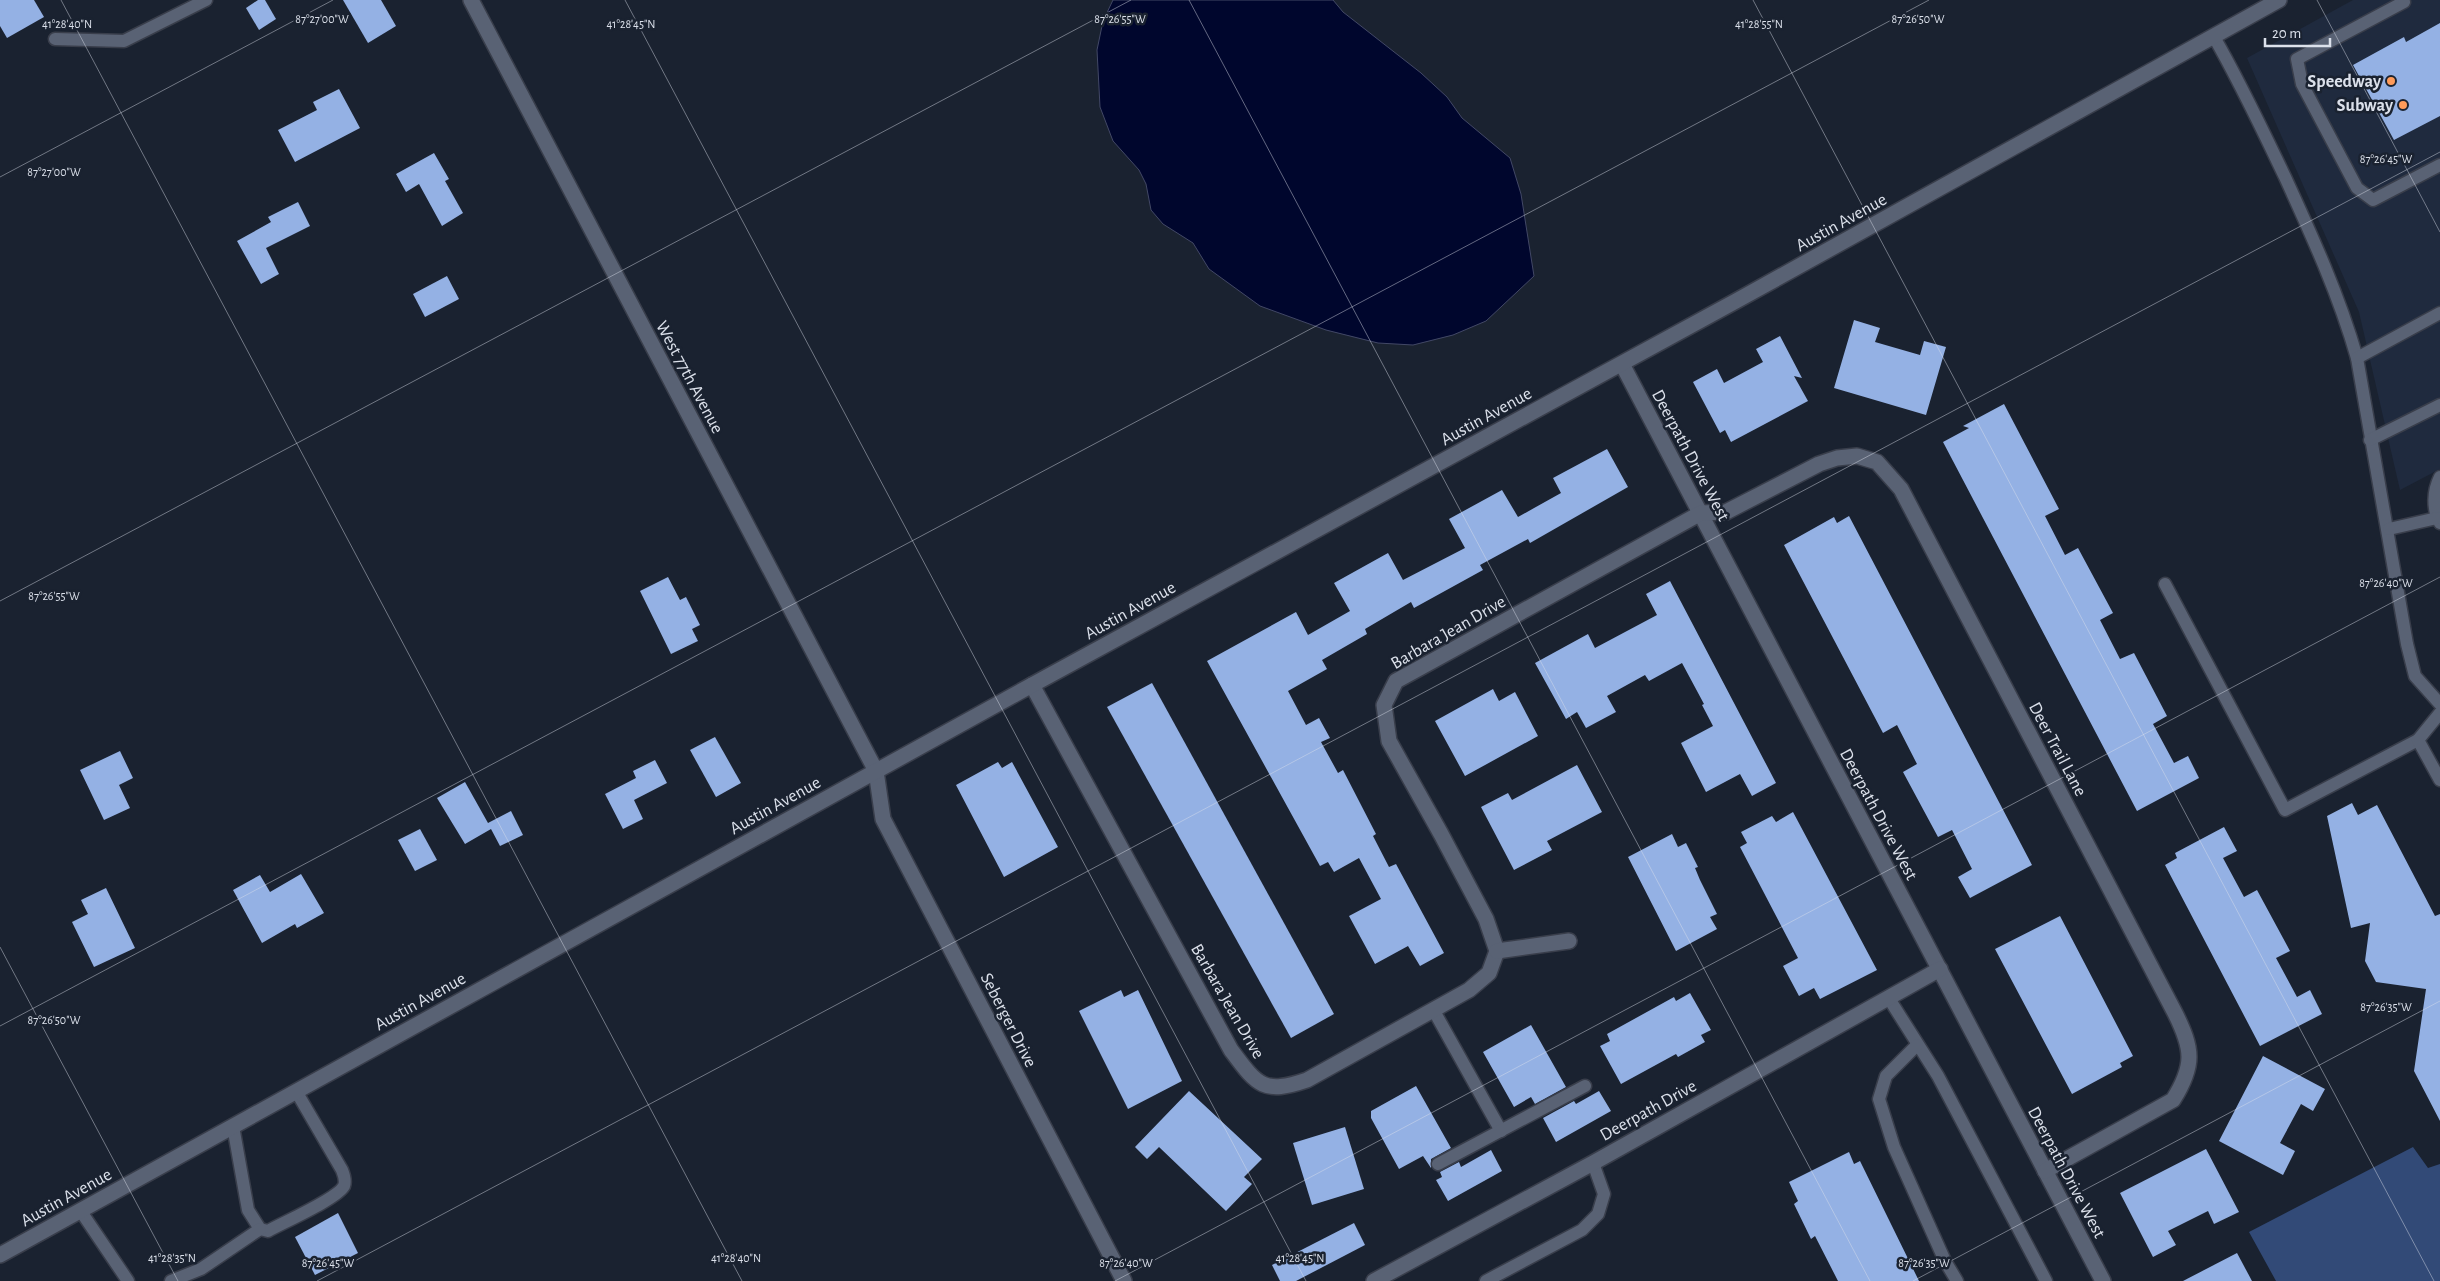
<svg xmlns="http://www.w3.org/2000/svg" width="2440" height="1281" font-family="'Alegreya Sans',sans-serif">
<style>
.built{fill:#1f2a3e}
.forest{fill:#324a77}
.water{fill:#00062d;stroke:#424866}
.building{fill:#94b1e4}
.lines{fill:none;stroke-linecap:round;stroke-linejoin:round}
.lane-casing{stroke:#393e4b;stroke-width:15}
.street-casing{stroke:#393e4b;stroke-width:18}
.secondary-casing{stroke:#393e4b;stroke-width:18}
.lane{stroke:#596274;stroke-width:12}
.street{stroke:#596274;stroke-width:15}
.secondary{stroke:#596274;stroke-width:15}
.ticks{fill:none;stroke:#dce1eb;stroke-width:1;stroke-opacity:0.45}
.poi-dot{fill:#ff9b5a;stroke:#1a2230;stroke-width:2}
.labels{text-anchor:middle;stroke-width:5;stroke-linejoin:round;paint-order:stroke}
.poi-label{font-size:18px;font-weight:bold;fill:#dce1eb;stroke:#1a2230;text-anchor:end}
.street-label{font-size:18px;fill:#dce1eb;stroke:#1a2230}
.ticks-label{font-size:12px;text-anchor:middle;fill:#dce1eb;stroke:#1a2230;stroke-width:5;stroke-linejoin:round;paint-order:stroke}
</style>
<rect width="100%" height="100%" fill="#1a2230"/>
<!-- built -->
<path class="built" d="M 2353,0 L 2440,0 L 2440,469 L 2400,490 L 2359,312 L 2247,58 Z"/>
<!-- forest -->
<path class="forest" d="M 2413,1147 L 2428,1168 L 2440,1164 L 2440,1281 L 2276,1281 L 2249,1232 Z"/>
<!-- water -->
<path class="water" d="M 1113,0 L 1333,0 L 1343,12 L 1421,73 L 1447,97 L 1462,118 L 1510,158 L 1521,194 L 1534,276 L 1486,321 L 1453,335 L 1413,345 L 1378,343 L 1326,330 L 1260,306 L 1209,269 L 1193,243 L 1163,224 L 1151,210 L 1146,184 L 1139,170 L 1113,141 L 1100,107 L 1097,50 L 1103,21 Z"/>
<!-- building -->
<g class="building">
<path d="M 0,0 L 34,0 L 44,17 L 7,38 L 0,26 Z"/>
<path d="M 258,0 L 265,0 L 276,19 L 259,30 L 246,8 Z"/>
<path d="M 343,0 L 381,0 L 396,26 L 368,43 Z"/>
<path d="M 2440,23 L 2440,116 L 2394,140 L 2353,65 L 2404,37 L 2406,42 Z"/>
<path d="M 339,89 L 360,128 L 295,162 L 278,130 L 317,110 L 313,102 Z"/>
<path d="M 434,153 L 449,179 L 445,181 L 463,213 L 442,226 L 419,184 L 406,192 L 396,174 Z"/>
<path d="M 298,202 L 310,226 L 266,248 L 279,274 L 261,284 L 237,241 L 271,222 L 268,217 Z"/>
<path d="M 447,276 L 459,299 L 425,317 L 413,294 Z"/>
<path d="M 1854,320 L 1880,328 L 1875,342 L 1920,355 L 1924,341 L 1946,347 L 1926,415 L 1834,388 Z"/>
<path d="M 1780,336 L 1802,378 L 1794,376 L 1808,401 L 1731,442 L 1725,430 L 1720,433 L 1693,382 L 1717,369 L 1724,383 L 1763,362 L 1756,349 Z"/>
<path d="M 2004,404 L 2059,509 L 2045,516 L 2065,555 L 2078,548 L 2113,613 L 2100,620 L 2120,659 L 2134,653 L 2167,716 L 2153,724 L 2174,763 L 2188,756 L 2199,778 L 2137,811 L 1943,442 L 1969,428 L 1963,426 Z"/>
<path d="M 1607,449 L 1628,487 L 1530,543 L 1528,539 L 1480,565 L 1483,570 L 1414,608 L 1411,602 L 1365,629 L 1367,634 L 1322,660 L 1327,669 L 1288,691 L 1306,725 L 1319,718 L 1330,738 L 1321,742 L 1338,773 L 1343,770 L 1376,834 L 1373,836 L 1389,867 L 1396,864 L 1444,953 L 1420,966 L 1408,946 L 1375,964 L 1349,916 L 1381,899 L 1359,858 L 1334,872 L 1328,862 L 1320,866 L 1207,661 L 1296,612 L 1308,635 L 1350,611 L 1334,583 L 1388,553 L 1403,580 L 1465,548 L 1449,519 L 1502,490 L 1518,517 L 1561,493 L 1553,478 Z"/>
<path d="M 1849,516 L 2032,865 L 1970,898 L 1958,877 L 1972,869 L 1952,830 L 1938,837 L 1903,772 L 1917,764 L 1897,725 L 1883,733 L 1784,545 L 1834,517 L 1837,523 Z"/>
<path d="M 668,577 L 680,600 L 686,597 L 700,625 L 692,629 L 698,641 L 671,654 L 640,591 Z"/>
<path d="M 1670,581 L 1776,783 L 1752,796 L 1740,774 L 1706,792 L 1681,743 L 1713,726 L 1702,705 L 1704,704 L 1682,663 L 1649,681 L 1645,675 L 1607,696 L 1616,712 L 1586,728 L 1577,712 L 1566,719 L 1535,663 L 1588,634 L 1595,648 L 1657,615 L 1646,594 Z"/>
<path d="M 1152,683 L 1334,1014 L 1291,1038 L 1107,707 Z"/>
<path d="M 1493,689 L 1499,701 L 1515,692 L 1538,736 L 1465,776 L 1435,721 Z"/>
<path d="M 715,737 L 741,783 L 716,797 L 690,750 Z"/>
<path d="M 120,751 L 133,778 L 119,785 L 130,808 L 104,820 L 80,770 Z"/>
<path d="M 655,760 L 667,783 L 634,800 L 643,819 L 623,829 L 605,794 L 636,778 L 633,771 Z"/>
<path d="M 998,762 L 1002,768 L 1012,762 L 1058,847 L 1004,877 L 956,785 Z"/>
<path d="M 1577,765 L 1602,812 L 1547,841 L 1552,850 L 1514,870 L 1481,807 L 1508,793 L 1512,800 Z"/>
<path d="M 465,782 L 488,823 L 511,811 L 523,835 L 500,846 L 491,829 L 465,844 L 437,798 Z"/>
<path d="M 2352,803 L 2358,815 L 2377,805 L 2435,916 L 2440,914 L 2440,1121 L 2414,1071 L 2426,989 L 2376,982 L 2365,961 L 2370,923 L 2351,928 L 2327,816 Z"/>
<path d="M 1793,812 L 1877,970 L 1820,999 L 1814,988 L 1799,996 L 1783,966 L 1798,958 L 1740,847 L 1747,843 L 1741,832 L 1772,816 L 1776,822 Z"/>
<path d="M 2224,827 L 2237,851 L 2223,858 L 2244,897 L 2257,890 L 2290,951 L 2276,958 L 2297,997 L 2310,990 L 2322,1014 L 2260,1046 L 2165,865 L 2177,858 L 2175,853 Z"/>
<path d="M 420,829 L 437,860 L 415,871 L 398,840 Z"/>
<path d="M 1672,834 L 1678,847 L 1686,843 L 1698,867 L 1695,868 L 1700,880 L 1717,914 L 1710,917 L 1717,929 L 1676,951 L 1628,857 Z"/>
<path d="M 301,874 L 324,913 L 297,928 L 295,924 L 262,943 L 233,890 L 260,875 L 270,892 Z"/>
<path d="M 106,888 L 135,948 L 94,967 L 72,922 L 88,914 L 81,900 Z"/>
<path d="M 2060,916 L 2133,1056 L 2120,1063 L 2122,1067 L 2072,1094 L 1995,949 Z"/>
<path d="M 1121,990 L 1124,997 L 1138,990 L 1182,1081 L 1128,1109 L 1079,1011 Z"/>
<path d="M 1690,993 L 1711,1030 L 1701,1035 L 1705,1042 L 1678,1057 L 1676,1054 L 1621,1084 L 1600,1046 L 1610,1041 L 1607,1034 L 1674,997 L 1676,1001 Z"/>
<path d="M 1531,1025 L 1566,1087 L 1535,1104 L 1531,1097 L 1514,1107 L 1483,1052 Z"/>
<path d="M 2263,1056 L 2325,1089 L 2313,1111 L 2301,1104 L 2280,1143 L 2295,1151 L 2283,1175 L 2219,1141 Z"/>
<path d="M 1416,1086 L 1451,1148 L 1431,1159 L 1431,1168 L 1423,1156 L 1399,1169 L 1371,1118 L 1371,1111 Z"/>
<path d="M 1189,1091 L 1262,1159 L 1244,1177 L 1252,1184 L 1226,1211 L 1159,1147 L 1147,1159 L 1135,1147 Z"/>
<path d="M 1599,1091 L 1611,1111 L 1556,1142 L 1543,1118 L 1574,1101 L 1576,1104 Z"/>
<path d="M 1345,1127 L 1364,1189 L 1312,1205 L 1293,1143 Z"/>
<path d="M 2206,1149 L 2239,1212 L 2214,1224 L 2208,1211 L 2168,1231 L 2176,1245 L 2153,1257 L 2120,1193 Z"/>
<path d="M 1491,1150 L 1502,1171 L 1448,1201 L 1436,1180 L 1442,1177 L 1440,1172 L 1459,1162 L 1461,1167 Z"/>
<path d="M 1849,1152 L 1854,1164 L 1860,1161 L 1919,1281 L 1838,1281 L 1815,1236 L 1811,1239 L 1794,1204 L 1798,1201 L 1789,1182 Z"/>
<path d="M 338,1213 L 358,1253 L 315,1275 L 295,1237 Z"/>
<path d="M 1354,1223 L 1365,1245 L 1296,1281 L 1280,1281 L 1272,1265 Z"/>
<path d="M 2237,1253 L 2252,1281 L 2183,1281 Z"/>
</g>
<g class="lines">
<!-- lane casing -->
<g class="lane-casing">
<g id="lane">
<path d="M 2403,0 L 2404,2 L 2297,59 L 2302,84 L 2357,188 L 2373,200 L 2440,165"/>
<path d="M 2214,37 C 2240,82 2262,129 2285,177 C 2312,236 2339,295 2357,358 L 2407,644 L 2415,676 L 2440,704"/>
<path d="M 55,39 L 124,41 L 206,0"/>
<path d="M 2357,358 L 2440,313"/>
<path d="M 2370,440 L 2440,405"/>
<path d="M 2440,477 C 2433,491 2432,509 2440,523"/>
<path d="M 2389,529 L 2437,518"/>
<path d="M 2165,584 L 2285,810 L 2418,740"/>
<path d="M 2440,713 L 2418,740 L 2440,780"/>
<path d="M 1888,997 L 1938,1076 L 2046,1281"/>
<path d="M 1434,1011 L 1501,1131"/>
<path d="M 1917,1045 L 1886,1076 L 1879,1099 L 1894,1147 L 1945,1261 L 1957,1281"/>
<path d="M 233,1126 L 248,1210 L 260,1229 L 268,1231 C 284,1222 337,1199 344,1186 C 346,1181 344,1175 342,1170 L 296,1091"/>
<path d="M 1438,1164 L 1585,1086"/>
<path d="M 80,1210 L 128,1281"/>
<path d="M 171,1281 L 201,1269 L 260,1229"/>
<path d="M 1486,1281 L 1582,1230 L 1598,1214 L 1604,1194 L 1593,1163"/>
</g>
</g>
<!-- street casing -->
<g class="street-casing">
<g id="street">
<path d="M 1622,364 L 2103,1281"/>
<path d="M 1032,685 L 1231,1050 C 1257,1085 1263,1095 1307,1080 L 1469,990 L 1489,973 L 1497,951 L 1486,919 L 1441,834 L 1389,741 L 1384,705 L 1396,681 L 1701,513 L 1726,512 L 1819,464 L 1837,458 L 1857,456 L 1877,462 L 1901,489 L 2175,1013 C 2193,1049 2195,1065 2173,1100 L 2045,1171"/>
<path d="M 1497,951 L 1569,941"/>
<path d="M 1374,1281 L 1593,1163 L 1940,969"/>
</g>
</g>
<!-- secondary casing -->
<g class="secondary-casing">
<g id="secondary">
<path d="M 471,0 L 876,771 L 883,819 L 1124,1281"/>
<path d="M 0,1255 L 1032,685 L 1736,301 L 2279,0"/>
</g>
</g>
<!-- lane -->
<use href="#lane" class="lane"/>
<!-- street -->
<use href="#street" class="street"/>
<!-- secondary -->
<use href="#secondary" class="secondary"/>
</g>
<!-- ticks -->
<path class="ticks" d="M 61,0 L 742,1281M 625,0 L 1306,1281M 1189,0 L 1870,1281M 1753,0 L 2434,1281M 2317,0 L 2440,232M 0,177 L 333,0M 0,601 L 1131,0M 0,947 L 178,1281M 0,1026 L 1929,0M 317,1281 L 2440,152M 1115,1281 L 2440,577M 1913,1281 L 2440,1001"/>
<!-- markers -->
<g class="poi-dot">
<circle cx="2391" cy="81" r="5"/>
<circle cx="2403" cy="105" r="5"/>
</g>
<g class="labels">
<!-- poi labels -->
<g class="poi-label">
<text x="2381" y="87">Speedway</text>
<text x="2393" y="111">Subway</text>
</g>
<!-- street labels -->
<g class="street-label">
<text transform="translate(1841 222) rotate(-29)" y="6">Austin Avenue</text>
<text transform="translate(690 377) rotate(62)" y="6">West 77th Avenue</text>
<text transform="translate(1486 416) rotate(-29)" y="6">Austin Avenue</text>
<text transform="translate(1691 455) rotate(62)" y="6">Deerpath Drive West</text>
<text transform="translate(1130 610) rotate(-29)" y="6">Austin Avenue</text>
<text transform="translate(1448 632) rotate(-30)" y="6">Barbara Jean Drive</text>
<text transform="translate(2058 749) rotate(62)" y="6">Deer Trail Lane</text>
<text transform="translate(775 805) rotate(-29)" y="6">Austin Avenue</text>
<text transform="translate(1879 814) rotate(62)" y="6">Deerpath Drive West</text>
<text transform="translate(420 1001) rotate(-29)" y="6">Austin Avenue</text>
<text transform="translate(1228 1001) rotate(60)" y="6">Barbara Jean Drive</text>
<text transform="translate(1009 1020) rotate(63)" y="6">Seberger Drive</text>
<text transform="translate(1648 1110) rotate(-29)" y="6">Deerpath Drive</text>
<text transform="translate(2067 1172) rotate(62)" y="6">Deerpath Drive West</text>
<text transform="translate(66 1197) rotate(-29)" y="6">Austin Avenue</text>
</g>
</g>
<g class="ticks-label">
<text x="322" y="23">87°27'00"W</text>
<text x="1918" y="23">87°26'50"W</text>
<text x="1120" y="23">87°26'55"W</text>
<text x="67" y="28">41°28'40"N</text>
<text x="631" y="28">41°28'45"N</text>
<text x="1759" y="28">41°28'55"N</text>
<text x="2386" y="163">87°26'45"W</text>
<text x="54" y="176">87°27'00"W</text>
<text x="2386" y="587">87°26'40"W</text>
<text x="54" y="600">87°26'55"W</text>
<text x="2386" y="1011">87°26'35"W</text>
<text x="54" y="1024">87°26'50"W</text>
<text x="172" y="1262">41°28'35"N</text>
<text x="736" y="1262">41°28'40"N</text>
<text x="1300" y="1262">41°28'45"N</text>
<text x="328" y="1267">87°26'45"W</text>
<text x="1126" y="1267">87°26'40"W</text>
<text x="1924" y="1267">87°26'35"W</text>
</g>
<!-- scale -->
<path d="M2265 38v8h65v-8" fill="none" stroke="#dce1eb" stroke-width="2.5"/>
<text x="2272" y="38" font-size="15" fill="#dce1eb" stroke="#1a2230" stroke-width="4" paint-order="stroke">20 m</text>
</svg>
